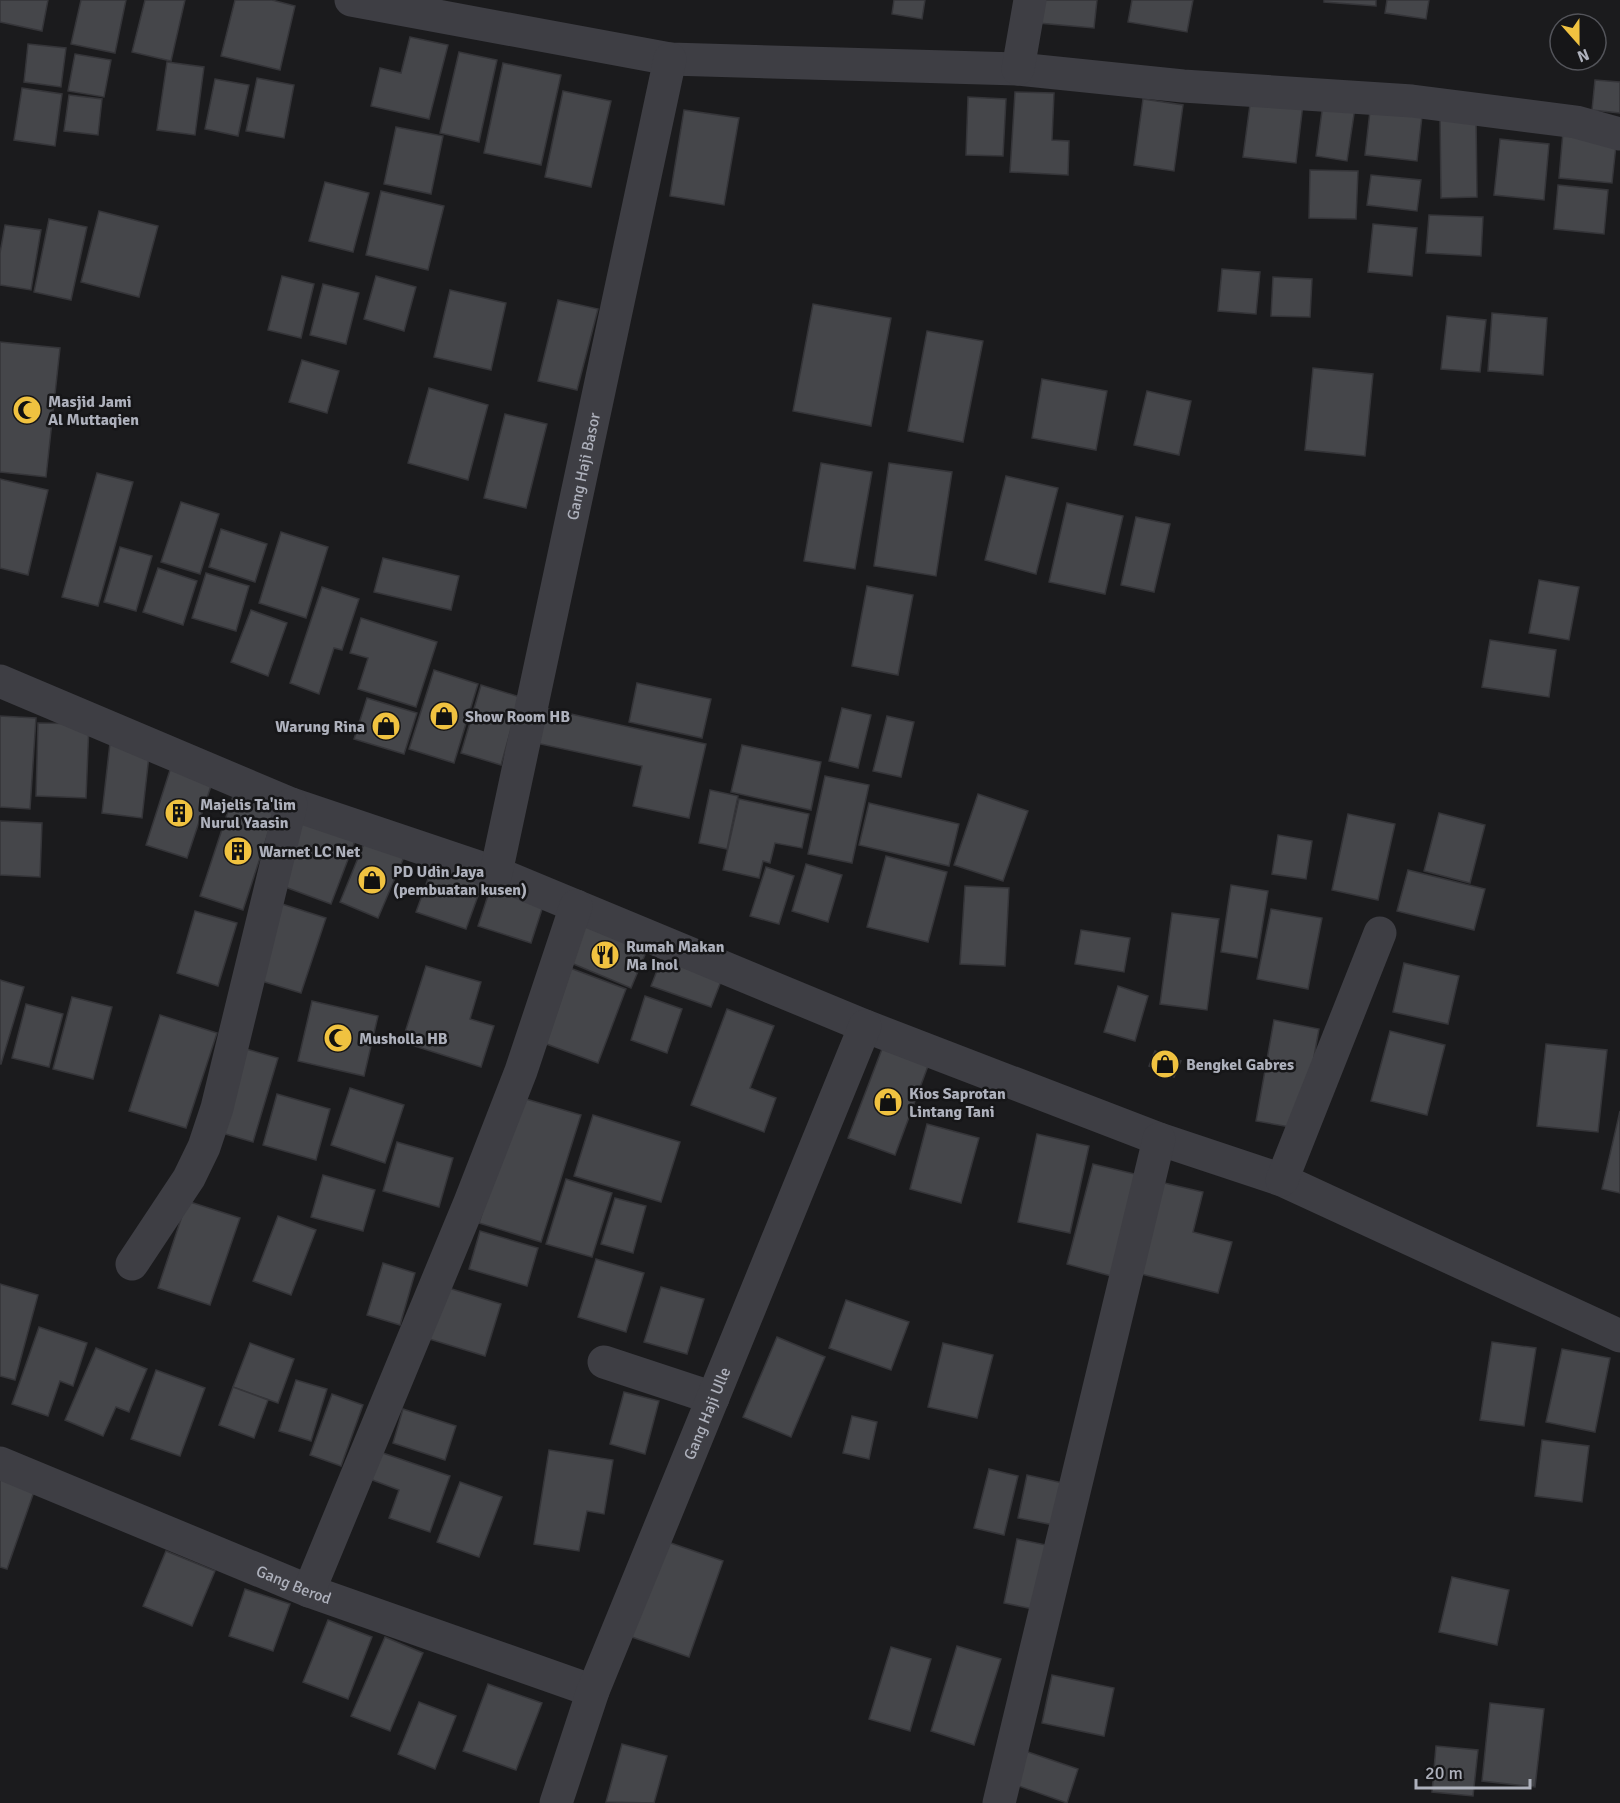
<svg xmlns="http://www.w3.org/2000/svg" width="1620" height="1803" font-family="Signika,sans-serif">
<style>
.building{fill:#45464a;stroke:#353539;stroke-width:1.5}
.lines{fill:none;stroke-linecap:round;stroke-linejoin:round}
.minor{stroke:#3e3e44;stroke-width:33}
.labels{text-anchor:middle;stroke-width:5;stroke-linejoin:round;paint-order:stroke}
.poi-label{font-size:16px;font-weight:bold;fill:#aeb1bc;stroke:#161618;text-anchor:start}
.street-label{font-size:16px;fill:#aeb1bc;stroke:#161618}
</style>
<rect width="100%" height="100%" fill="#1b1b1d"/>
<!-- building -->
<g class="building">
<path d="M 0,0 L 48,0 L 42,31 L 0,22 Z"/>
<path d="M 81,0 L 126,0 L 115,53 L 71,44 Z"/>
<path d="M 145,0 L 185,0 L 171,61 L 132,52 Z"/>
<path d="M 235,0 L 272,0 L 295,6 L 280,70 L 221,56 Z"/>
<path d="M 894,0 L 925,0 L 922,19 L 892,14 Z"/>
<path d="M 1040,0 L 1097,0 L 1094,28 L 1038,23 Z"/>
<path d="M 1132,0 L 1193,0 L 1187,32 L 1128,22 Z"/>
<path d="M 1324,0 L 1376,0 L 1376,6 L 1324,2 Z"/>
<path d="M 1387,0 L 1429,0 L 1426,19 L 1385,13 Z"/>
<path d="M 410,37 L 448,45 L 429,119 L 371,106 L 380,68 L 401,73 Z"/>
<path d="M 28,44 L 66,48 L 61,87 L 24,82 Z"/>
<path d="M 459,52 L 497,60 L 479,142 L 440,133 Z"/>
<path d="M 75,54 L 111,60 L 104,97 L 68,91 Z"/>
<path d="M 167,62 L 204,67 L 195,135 L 157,130 Z"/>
<path d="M 503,63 L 561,75 L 541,165 L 484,153 Z"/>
<path d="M 257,78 L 294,85 L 284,138 L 246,131 Z"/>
<path d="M 215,79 L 249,85 L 238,136 L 205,129 Z"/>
<path d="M 1595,80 L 1620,82 L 1620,113 L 1592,110 Z"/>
<path d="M 22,88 L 62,94 L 55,146 L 14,140 Z"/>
<path d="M 563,91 L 611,101 L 591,187 L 545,177 Z"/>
<path d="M 1015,92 L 1054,93 L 1052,140 L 1069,141 L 1068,175 L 1010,172 Z"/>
<path d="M 69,95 L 102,99 L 98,135 L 64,131 Z"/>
<path d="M 1324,96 L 1356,101 L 1347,161 L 1316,156 Z"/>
<path d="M 968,97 L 1006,99 L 1003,156 L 966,155 Z"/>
<path d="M 1251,97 L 1303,104 L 1296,163 L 1243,157 Z"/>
<path d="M 1143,99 L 1183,105 L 1174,171 L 1134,165 Z"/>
<path d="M 1371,102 L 1423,107 L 1417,161 L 1365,155 Z"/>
<path d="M 684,110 L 739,118 L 724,205 L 670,196 Z"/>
<path d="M 1440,116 L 1476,116 L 1477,197 L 1441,198 Z"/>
<path d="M 396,127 L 443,136 L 431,194 L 384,184 Z"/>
<path d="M 1563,132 L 1617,136 L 1612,183 L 1559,178 Z"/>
<path d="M 1500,139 L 1549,144 L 1544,200 L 1494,195 Z"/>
<path d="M 1310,170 L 1358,171 L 1356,219 L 1309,218 Z"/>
<path d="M 1371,175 L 1421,180 L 1417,211 L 1367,205 Z"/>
<path d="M 325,182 L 369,193 L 353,252 L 309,241 Z"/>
<path d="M 1558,185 L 1608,190 L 1604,234 L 1554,229 Z"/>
<path d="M 381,191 L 444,206 L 428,270 L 366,255 Z"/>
<path d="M 99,211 L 158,226 L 139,297 L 81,282 Z"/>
<path d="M 1429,215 L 1483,217 L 1481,256 L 1426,253 Z"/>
<path d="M 49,219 L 87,227 L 71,300 L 34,292 Z"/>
<path d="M 1373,224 L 1417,228 L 1412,276 L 1368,272 Z"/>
<path d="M 5,225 L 41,230 L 31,290 L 0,285 L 0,253 Z"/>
<path d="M 1222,269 L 1260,272 L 1256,314 L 1218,311 Z"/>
<path d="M 282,276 L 314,284 L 301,338 L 268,330 Z"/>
<path d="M 376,276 L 416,287 L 404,331 L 364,319 Z"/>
<path d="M 1273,277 L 1312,279 L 1310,317 L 1271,316 Z"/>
<path d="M 323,284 L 359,293 L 346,344 L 310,335 Z"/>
<path d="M 450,290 L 506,303 L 491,370 L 434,357 Z"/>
<path d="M 558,300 L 598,309 L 577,390 L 538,381 Z"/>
<path d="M 813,304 L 891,318 L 871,426 L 793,411 Z"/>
<path d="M 1492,313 L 1547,318 L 1543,375 L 1488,371 Z"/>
<path d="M 1447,316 L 1486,320 L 1480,372 L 1441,369 Z"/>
<path d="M 927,331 L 983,341 L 963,442 L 908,431 Z"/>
<path d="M 0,342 L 60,348 L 46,477 L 0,472 Z"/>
<path d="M 302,360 L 339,371 L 327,413 L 289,402 Z"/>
<path d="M 1313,368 L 1373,374 L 1365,456 L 1305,450 Z"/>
<path d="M 1042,379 L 1107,391 L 1096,450 L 1032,438 Z"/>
<path d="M 429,388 L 488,405 L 468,480 L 408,463 Z"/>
<path d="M 1147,391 L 1191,401 L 1179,455 L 1134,445 Z"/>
<path d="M 505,414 L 547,424 L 526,508 L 484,498 Z"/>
<path d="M 821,463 L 872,472 L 855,569 L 804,561 Z"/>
<path d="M 889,463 L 952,472 L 936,576 L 874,566 Z"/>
<path d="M 97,473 L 133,482 L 98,606 L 62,597 Z"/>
<path d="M 1006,476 L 1058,488 L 1036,574 L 985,560 Z"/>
<path d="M 0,479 L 48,490 L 28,575 L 0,568 Z"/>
<path d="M 181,502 L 219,514 L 200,574 L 161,562 Z"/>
<path d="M 1067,503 L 1123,516 L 1105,594 L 1049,582 Z"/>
<path d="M 1136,517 L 1170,524 L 1154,592 L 1121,585 Z"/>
<path d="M 221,529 L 267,544 L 255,582 L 209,567 Z"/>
<path d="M 281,532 L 328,547 L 306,618 L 259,603 Z"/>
<path d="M 120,547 L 152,556 L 136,611 L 104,602 Z"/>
<path d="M 383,558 L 459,576 L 451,610 L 374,592 Z"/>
<path d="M 158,568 L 197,581 L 183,625 L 143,612 Z"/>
<path d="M 206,573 L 249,586 L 236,631 L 192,618 Z"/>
<path d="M 1539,580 L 1579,587 L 1569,640 L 1529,633 Z"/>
<path d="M 867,586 L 913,595 L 898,675 L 852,666 Z"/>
<path d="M 322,587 L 359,599 L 342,650 L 334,648 L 319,694 L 290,683 Z"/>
<path d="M 251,610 L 287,623 L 268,676 L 231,662 Z"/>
<path d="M 361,618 L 437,642 L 416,707 L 358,689 L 368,658 L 350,653 Z"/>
<path d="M 1490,640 L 1556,650 L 1549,697 L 1482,687 Z"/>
<path d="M 434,670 L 478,684 L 454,763 L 409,749 Z"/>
<path d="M 637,683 L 711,699 L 702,738 L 629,722 Z"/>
<path d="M 481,685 L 520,697 L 501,765 L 461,753 Z"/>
<path d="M 367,698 L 417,713 L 404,754 L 354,739 Z"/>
<path d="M 544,708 L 706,744 L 689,818 L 633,806 L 642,766 L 536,743 Z"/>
<path d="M 842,708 L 871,715 L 858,768 L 829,761 Z"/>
<path d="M 0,716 L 36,718 L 30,809 L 0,807 Z"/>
<path d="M 887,716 L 914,722 L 901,777 L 873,771 Z"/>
<path d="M 38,723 L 89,724 L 86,798 L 36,796 Z"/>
<path d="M 110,743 L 150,747 L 142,818 L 102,813 Z"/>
<path d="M 742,745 L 821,762 L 811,810 L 731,792 Z"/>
<path d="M 171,767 L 213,780 L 187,858 L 146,845 Z"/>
<path d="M 825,776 L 869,785 L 852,863 L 808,854 Z"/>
<path d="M 710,790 L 738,796 L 727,849 L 699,843 Z"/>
<path d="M 234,793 L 277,806 L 243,910 L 200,896 Z"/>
<path d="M 978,794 L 1028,811 L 1003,881 L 954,865 Z"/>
<path d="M 739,799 L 809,814 L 802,848 L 775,843 L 770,863 L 763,861 L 759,878 L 723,870 Z"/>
<path d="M 869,803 L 959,824 L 949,866 L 859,845 Z"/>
<path d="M 1439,813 L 1485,825 L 1470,883 L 1424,871 Z"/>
<path d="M 1348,814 L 1395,824 L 1378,900 L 1332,890 Z"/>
<path d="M 0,821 L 42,823 L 40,877 L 0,875 Z"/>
<path d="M 300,821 L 355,841 L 331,904 L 277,884 Z"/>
<path d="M 1278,835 L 1312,841 L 1306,879 L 1272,874 Z"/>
<path d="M 365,841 L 404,857 L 378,918 L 340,902 Z"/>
<path d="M 886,856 L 947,872 L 928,942 L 867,927 Z"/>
<path d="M 806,864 L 842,875 L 828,922 L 792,911 Z"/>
<path d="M 433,865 L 483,882 L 466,929 L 416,912 Z"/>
<path d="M 766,867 L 794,876 L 779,924 L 750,916 Z"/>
<path d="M 1408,870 L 1485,889 L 1474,930 L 1397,911 Z"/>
<path d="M 1231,885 L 1268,891 L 1257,958 L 1221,952 Z"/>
<path d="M 491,886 L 544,903 L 531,943 L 478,926 Z"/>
<path d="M 965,886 L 1009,888 L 1005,966 L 960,964 Z"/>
<path d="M 279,903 L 326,918 L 301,993 L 255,979 Z"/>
<path d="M 1271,909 L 1322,918 L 1308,989 L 1257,979 Z"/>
<path d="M 195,911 L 237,923 L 218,986 L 177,973 Z"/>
<path d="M 1172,913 L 1219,919 L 1207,1010 L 1160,1004 Z"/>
<path d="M 579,924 L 647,950 L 631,988 L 564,960 Z"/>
<path d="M 1081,930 L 1130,938 L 1124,972 L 1075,964 Z"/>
<path d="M 665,950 L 725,971 L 711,1007 L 651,986 Z"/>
<path d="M 1404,963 L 1459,976 L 1448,1024 L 1393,1012 Z"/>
<path d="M 426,966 L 481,982 L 470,1019 L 494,1026 L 481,1067 L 402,1042 Z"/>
<path d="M 570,968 L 626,989 L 598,1063 L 541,1042 Z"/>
<path d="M 0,980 L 24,987 L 1,1064 L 0,1064 Z"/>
<path d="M 1118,986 L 1148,996 L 1135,1041 L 1104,1032 Z"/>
<path d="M 645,996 L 682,1009 L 667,1053 L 631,1040 Z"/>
<path d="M 72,997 L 112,1007 L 93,1079 L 53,1069 Z"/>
<path d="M 312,1001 L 378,1016 L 364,1076 L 298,1061 Z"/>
<path d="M 26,1004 L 63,1014 L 49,1067 L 12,1058 Z"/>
<path d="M 727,1009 L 774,1026 L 750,1088 L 776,1098 L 764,1132 L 691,1105 Z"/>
<path d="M 160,1015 L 217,1033 L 186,1128 L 129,1111 Z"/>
<path d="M 1274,1020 L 1319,1029 L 1301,1129 L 1256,1121 Z"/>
<path d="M 1390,1031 L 1445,1045 L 1427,1115 L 1371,1101 Z"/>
<path d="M 1546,1044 L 1607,1050 L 1598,1132 L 1537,1126 Z"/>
<path d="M 239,1047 L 278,1058 L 253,1142 L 215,1131 Z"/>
<path d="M 882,1049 L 928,1066 L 895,1155 L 848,1138 Z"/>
<path d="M 1155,1051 L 1181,1061 L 1174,1077 L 1149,1066 Z"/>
<path d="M 350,1088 L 404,1105 L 385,1163 L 331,1145 Z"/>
<path d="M 277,1094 L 330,1109 L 316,1160 L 263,1145 Z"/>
<path d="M 519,1097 L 581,1115 L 541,1242 L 479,1223 Z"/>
<path d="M 1620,1111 L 1620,1193 L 1602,1189 Z"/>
<path d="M 593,1115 L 680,1142 L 661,1202 L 574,1176 Z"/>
<path d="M 927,1124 L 979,1138 L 961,1203 L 910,1189 Z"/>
<path d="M 1037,1134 L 1089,1146 L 1070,1233 L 1018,1222 Z"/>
<path d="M 397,1142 L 453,1158 L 439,1207 L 383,1191 Z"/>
<path d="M 1093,1164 L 1143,1176 L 1115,1277 L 1067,1264 Z"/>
<path d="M 323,1175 L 375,1190 L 363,1231 L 311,1217 Z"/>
<path d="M 566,1179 L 612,1193 L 592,1257 L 546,1244 Z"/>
<path d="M 1156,1181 L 1203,1192 L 1193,1232 L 1232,1242 L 1218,1293 L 1133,1272 Z"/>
<path d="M 615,1198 L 646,1206 L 633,1253 L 601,1244 Z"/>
<path d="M 187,1201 L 240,1218 L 210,1305 L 158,1288 Z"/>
<path d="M 278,1216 L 316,1230 L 291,1295 L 253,1281 Z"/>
<path d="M 480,1231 L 538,1248 L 527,1286 L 469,1269 Z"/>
<path d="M 596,1259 L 644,1273 L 626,1332 L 578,1317 Z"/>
<path d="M 383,1263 L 415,1273 L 400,1325 L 367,1315 Z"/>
<path d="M 0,1284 L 38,1295 L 15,1380 L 0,1376 Z"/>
<path d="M 442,1286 L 501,1304 L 485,1356 L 426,1338 Z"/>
<path d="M 661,1287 L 704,1299 L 687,1354 L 644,1342 Z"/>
<path d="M 846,1300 L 909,1322 L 891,1370 L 829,1348 Z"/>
<path d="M 39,1327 L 87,1343 L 73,1386 L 60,1381 L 48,1416 L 12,1404 Z"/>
<path d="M 777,1337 L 825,1357 L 791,1437 L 743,1417 Z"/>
<path d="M 1492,1342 L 1536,1348 L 1524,1426 L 1480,1420 Z"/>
<path d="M 250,1343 L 294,1359 L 278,1403 L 233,1387 Z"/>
<path d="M 943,1343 L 993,1355 L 977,1418 L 928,1407 Z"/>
<path d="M 96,1348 L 147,1369 L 129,1412 L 116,1407 L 103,1436 L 65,1420 Z"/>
<path d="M 1562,1349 L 1610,1358 L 1595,1432 L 1546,1422 Z"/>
<path d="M 156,1370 L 205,1388 L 180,1456 L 131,1439 Z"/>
<path d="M 296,1380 L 327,1389 L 311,1441 L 279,1431 Z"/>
<path d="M 233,1387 L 268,1400 L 254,1438 L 219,1425 Z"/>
<path d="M 624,1392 L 659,1401 L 645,1454 L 610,1444 Z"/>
<path d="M 332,1394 L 363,1405 L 341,1466 L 310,1455 Z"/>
<path d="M 403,1409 L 456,1426 L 445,1460 L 393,1443 Z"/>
<path d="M 852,1416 L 877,1422 L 869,1459 L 843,1453 Z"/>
<path d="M 1542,1440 L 1589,1446 L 1582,1502 L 1535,1496 Z"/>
<path d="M 549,1450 L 613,1460 L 604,1514 L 587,1511 L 579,1551 L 534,1544 Z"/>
<path d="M 377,1451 L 450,1476 L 430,1532 L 389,1518 L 399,1490 L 367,1478 Z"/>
<path d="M 989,1469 L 1018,1476 L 1004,1535 L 974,1528 Z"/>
<path d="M 0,1474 L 36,1486 L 7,1569 L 0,1567 Z"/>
<path d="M 1027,1475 L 1063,1483 L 1054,1525 L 1018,1518 Z"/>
<path d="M 460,1482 L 502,1497 L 479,1557 L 437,1542 Z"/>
<path d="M 1017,1539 L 1051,1546 L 1038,1610 L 1004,1603 Z"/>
<path d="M 662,1540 L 723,1561 L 689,1657 L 629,1636 Z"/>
<path d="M 166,1551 L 215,1571 L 192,1626 L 143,1606 Z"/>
<path d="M 1452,1577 L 1509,1590 L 1497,1645 L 1439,1632 Z"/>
<path d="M 245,1589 L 290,1604 L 273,1651 L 229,1636 Z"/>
<path d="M 328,1620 L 372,1637 L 348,1699 L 303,1682 Z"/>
<path d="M 385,1637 L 423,1653 L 390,1731 L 351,1716 Z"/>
<path d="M 957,1646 L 1001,1659 L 974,1745 L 931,1731 Z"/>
<path d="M 891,1647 L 931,1659 L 910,1731 L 869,1719 Z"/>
<path d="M 1052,1675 L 1114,1688 L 1104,1736 L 1042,1723 Z"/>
<path d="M 488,1684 L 542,1703 L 516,1770 L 463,1751 Z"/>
<path d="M 419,1702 L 456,1716 L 435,1769 L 398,1754 Z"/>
<path d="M 1490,1703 L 1544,1709 L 1535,1787 L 1482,1781 Z"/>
<path d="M 622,1744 L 667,1756 L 654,1803 L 606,1802 Z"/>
<path d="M 1436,1746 L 1478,1750 L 1473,1796 L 1432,1792 Z"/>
<path d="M 1025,1751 L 1078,1769 L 1067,1803 L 1013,1784 Z"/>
</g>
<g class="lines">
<!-- minor -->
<g class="minor">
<path d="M 351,0 L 670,59 L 1018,69 L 1183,86 L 1412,101 L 1576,122 L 1620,134"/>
<path d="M 1018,69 L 1030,0"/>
<path d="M 0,681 L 291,804 L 496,873 L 865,1026 L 1159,1139 L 1282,1180 L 1620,1336"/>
<path id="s1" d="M 496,873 L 670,59"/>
<path d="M 1282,1180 L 1380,933"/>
<path d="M 132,1264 L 189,1178 L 204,1147 L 217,1108 L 291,804"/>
<path d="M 604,1362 L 713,1398"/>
<path id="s2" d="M 0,1463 L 309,1591 L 593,1691"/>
<path d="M 309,1591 L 470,1202 L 521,1071 L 576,906"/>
<path id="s3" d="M 556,1803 L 593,1691 L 865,1026"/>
<path d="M 999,1803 L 1159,1139"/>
</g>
</g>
<!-- icons -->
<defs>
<g id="mosque-disc" transform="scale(1.5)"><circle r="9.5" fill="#f0c240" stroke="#161618"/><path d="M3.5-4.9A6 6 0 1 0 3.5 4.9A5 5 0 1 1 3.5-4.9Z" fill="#111"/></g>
<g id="shop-disc" transform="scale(1.5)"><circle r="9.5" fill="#f0c240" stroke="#161618"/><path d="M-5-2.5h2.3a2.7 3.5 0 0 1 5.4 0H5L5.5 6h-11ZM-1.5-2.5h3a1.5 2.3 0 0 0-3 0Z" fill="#111"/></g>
<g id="building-disc" transform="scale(1.5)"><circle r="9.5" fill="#f0c240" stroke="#161618"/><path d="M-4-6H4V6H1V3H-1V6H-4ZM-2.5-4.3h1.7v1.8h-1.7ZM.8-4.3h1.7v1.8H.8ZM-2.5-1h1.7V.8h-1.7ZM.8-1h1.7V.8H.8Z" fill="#111"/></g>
<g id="restaurant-disc" transform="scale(1.5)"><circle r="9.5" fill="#f0c240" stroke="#161618"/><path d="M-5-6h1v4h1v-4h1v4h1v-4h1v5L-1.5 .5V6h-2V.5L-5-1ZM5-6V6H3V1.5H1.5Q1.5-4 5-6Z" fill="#111"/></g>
</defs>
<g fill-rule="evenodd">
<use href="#mosque-disc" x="27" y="410"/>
<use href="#shop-disc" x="444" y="716"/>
<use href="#shop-disc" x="386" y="726"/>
<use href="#building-disc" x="179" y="813"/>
<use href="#building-disc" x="238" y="851"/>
<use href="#shop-disc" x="372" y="880"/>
<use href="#restaurant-disc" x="605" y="955"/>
<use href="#mosque-disc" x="338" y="1038"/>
<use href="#shop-disc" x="1165" y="1064"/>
<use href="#shop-disc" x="888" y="1102"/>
</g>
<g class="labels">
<!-- poi labels -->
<g class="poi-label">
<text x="48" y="407">Masjid Jami<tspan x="48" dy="18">Al Muttaqien</tspan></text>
<text x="465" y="722">Show Room HB</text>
<text x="365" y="732" text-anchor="end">Warung Rina</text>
<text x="200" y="810">Majelis Ta'lim<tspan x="200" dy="18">Nurul Yaasin</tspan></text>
<text x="259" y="857">Warnet LC Net</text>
<text x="393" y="877">PD Udin Jaya<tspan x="393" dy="18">(pembuatan kusen)</tspan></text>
<text x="626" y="952">Rumah Makan<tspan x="626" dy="18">Ma Inol</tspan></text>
<text x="359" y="1044">Musholla HB</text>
<text x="1186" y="1070">Bengkel Gabres</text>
<text x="909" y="1099">Kios Saprotan<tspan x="909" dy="18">Lintang Tani</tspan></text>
</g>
<!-- street labels -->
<g class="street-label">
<text dy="6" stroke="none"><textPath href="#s1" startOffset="416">Gang Haji Basor</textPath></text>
<text dy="6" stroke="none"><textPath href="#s3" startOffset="418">Gang Haji Ulle</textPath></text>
<text dy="6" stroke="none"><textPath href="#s2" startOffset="318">Gang Berod</textPath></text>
</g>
</g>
<!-- north arrow -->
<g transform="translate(1578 42) rotate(159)"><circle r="28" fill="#161618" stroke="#53545a" stroke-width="1.5"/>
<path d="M0-4.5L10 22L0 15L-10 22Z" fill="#f0c240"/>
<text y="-9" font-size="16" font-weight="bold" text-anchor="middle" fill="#aeb1bc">N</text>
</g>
<!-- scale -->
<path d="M1416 1779v9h114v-9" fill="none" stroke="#aeb1bc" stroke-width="3"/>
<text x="1425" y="1779" font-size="18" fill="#aeb1bc" stroke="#161618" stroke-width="4.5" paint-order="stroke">20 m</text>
</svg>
